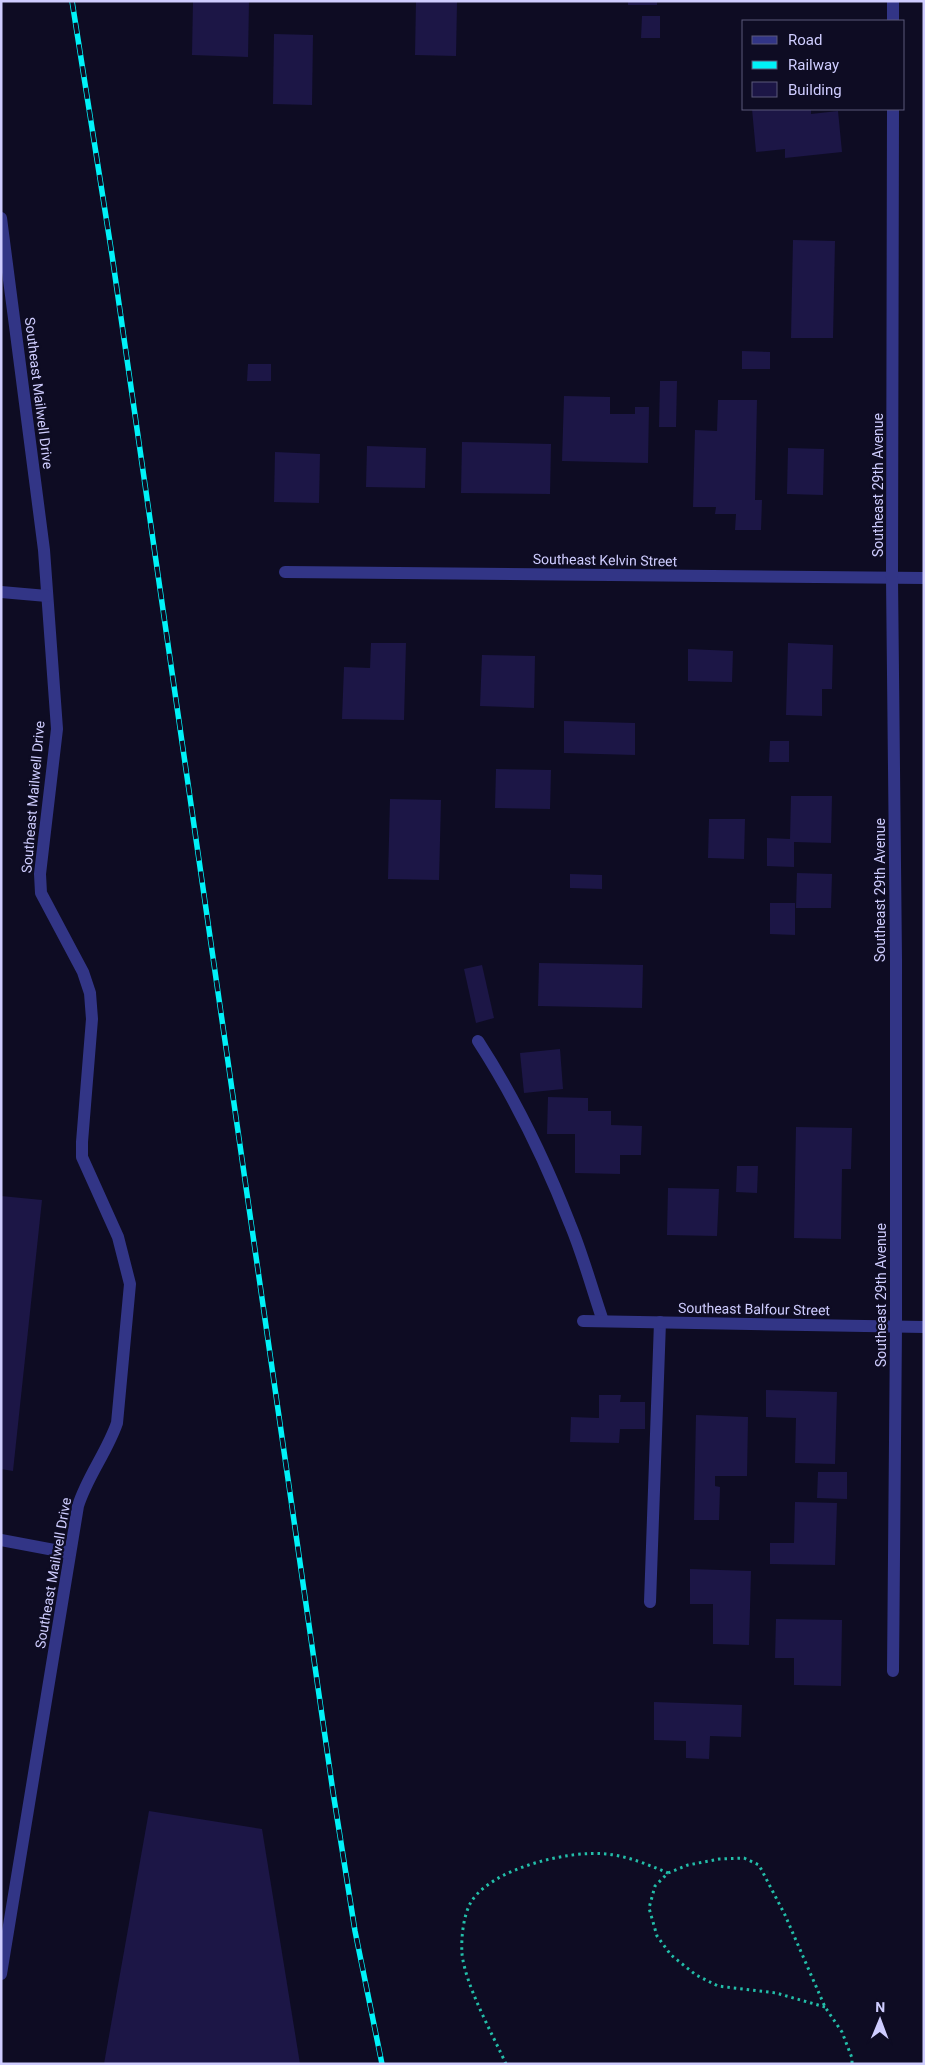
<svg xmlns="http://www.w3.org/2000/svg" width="925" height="2065" font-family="Roboto,sans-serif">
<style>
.building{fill:#1c1646}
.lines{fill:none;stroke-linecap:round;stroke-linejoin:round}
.path{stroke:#23bea9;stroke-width:3;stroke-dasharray:2.5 4;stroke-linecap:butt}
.service{stroke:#323586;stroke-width:12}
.minor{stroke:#323586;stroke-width:12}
.rail-casing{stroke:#00f2f8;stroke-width:5.5}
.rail{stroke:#0e0c23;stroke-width:4;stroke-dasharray:11;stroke-linecap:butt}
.labels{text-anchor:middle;stroke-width:4.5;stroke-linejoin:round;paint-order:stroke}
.street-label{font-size:14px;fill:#cfcdff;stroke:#0e0c23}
</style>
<rect width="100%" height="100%" fill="#0e0c23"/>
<!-- building -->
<g class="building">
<path d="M 193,1 L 249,1 L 248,57 L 192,55 Z"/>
<path d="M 416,1 L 457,2 L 456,56 L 415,55 Z"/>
<rect x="628" y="1" width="29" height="4"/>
<path d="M 642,16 L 660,16 L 660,38 L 641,38 Z"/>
<path d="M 274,34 L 313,35 L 312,105 L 273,104 Z"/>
<path d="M 752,109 L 811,109 L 811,114 L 838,111 L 842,152 L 785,158 L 785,149 L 756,152 Z"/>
<path d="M 793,240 L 835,241 L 833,338 L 791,338 Z"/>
<path d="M 742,351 L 770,352 L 770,369 L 742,369 Z"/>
<path d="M 248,364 L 271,364 L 271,381 L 247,381 Z"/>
<path d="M 660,381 L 677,381 L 676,427 L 659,427 Z"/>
<path d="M 564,396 L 610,397 L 610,414 L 635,414 L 635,407 L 649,407 L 648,463 L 562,461 Z"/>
<path d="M 718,400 L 757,400 L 755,500 L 762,500 L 761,530 L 735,530 L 736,514 L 715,514 L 716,507 L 693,507 L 695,430 L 717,431 Z"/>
<path d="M 462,442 L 551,444 L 550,494 L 461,493 Z"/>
<path d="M 367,446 L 426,448 L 425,488 L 366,487 Z"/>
<path d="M 788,448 L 824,449 L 823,495 L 787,494 Z"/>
<path d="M 275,452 L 320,454 L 319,503 L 274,502 Z"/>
<path d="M 371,643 L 406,643 L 404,720 L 342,719 L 344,667 L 370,668 Z"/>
<path d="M 788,643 L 833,645 L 832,689 L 822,689 L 822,716 L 786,715 Z"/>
<path d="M 688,649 L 733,651 L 732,682 L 688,681 Z"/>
<path d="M 482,655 L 535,656 L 534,708 L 480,706 Z"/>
<path d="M 564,721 L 635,723 L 635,755 L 564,753 Z"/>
<path d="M 770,741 L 789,741 L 789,762 L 769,762 Z"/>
<path d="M 496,769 L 551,770 L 550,809 L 495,808 Z"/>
<path d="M 791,796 L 832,796 L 831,843 L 794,842 L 794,867 L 767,866 L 767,838 L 790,839 Z"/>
<path d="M 390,799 L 441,800 L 439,880 L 388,879 Z"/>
<path d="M 709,819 L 745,819 L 744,859 L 708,858 Z"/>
<path d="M 797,873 L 832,874 L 831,908 L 796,908 Z"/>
<path d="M 570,874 L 602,875 L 602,889 L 570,888 Z"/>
<path d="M 770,903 L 795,903 L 795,935 L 770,934 Z"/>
<path d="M 539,963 L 643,965 L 642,1008 L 538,1006 Z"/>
<path d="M 482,965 L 494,1018 L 476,1023 L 464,969 Z"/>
<path d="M 560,1049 L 563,1089 L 524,1093 L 520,1053 Z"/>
<path d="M 548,1097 L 588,1098 L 588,1111 L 611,1111 L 611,1125 L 642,1126 L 641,1155 L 620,1155 L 620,1174 L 575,1173 L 575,1134 L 547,1134 Z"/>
<path d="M 796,1127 L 852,1128 L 851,1169 L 842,1169 L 841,1239 L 794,1238 Z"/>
<path d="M 737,1166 L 758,1166 L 757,1193 L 736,1192 Z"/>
<path d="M 668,1188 L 719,1189 L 717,1236 L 667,1235 Z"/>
<path d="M 1,1196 L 42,1200 L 13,1471 L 1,1469 Z"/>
<path d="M 766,1390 L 837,1392 L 835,1464 L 795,1463 L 796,1418 L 766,1417 Z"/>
<path d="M 599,1395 L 621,1395 L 620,1402 L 645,1402 L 645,1429 L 620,1429 L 619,1443 L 570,1442 L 571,1417 L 599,1418 Z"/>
<path d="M 696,1415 L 748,1417 L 747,1476 L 715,1476 L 715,1486 L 720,1487 L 719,1520 L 694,1520 Z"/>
<path d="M 818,1472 L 847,1472 L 847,1499 L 817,1498 Z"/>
<path d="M 795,1502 L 837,1503 L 835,1565 L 770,1564 L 770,1543 L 794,1543 Z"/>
<path d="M 690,1569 L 751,1571 L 749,1645 L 713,1644 L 713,1604 L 690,1604 Z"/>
<path d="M 776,1619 L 842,1620 L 841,1686 L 794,1685 L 794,1658 L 775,1658 Z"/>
<path d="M 654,1702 L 742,1705 L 741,1737 L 710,1736 L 709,1759 L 686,1758 L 686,1741 L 654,1740 Z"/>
<path d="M 149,1811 L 262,1829 L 300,2064 L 104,2064 Z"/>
</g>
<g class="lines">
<!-- path -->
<g class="path">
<path d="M 825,2007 L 776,1993 L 718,1986 L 696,1975 L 671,1955 L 657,1936 L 649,1908 L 655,1886 L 668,1873 L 688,1865 L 719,1859 L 744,1858 L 759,1865 L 785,1915 L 825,2007 L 842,2032 L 852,2058 L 852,2064"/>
<path d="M 506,2064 C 492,2033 466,1987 462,1954 C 461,1939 463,1916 471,1902 C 492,1868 569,1850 606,1854 C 628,1856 649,1865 668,1873"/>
</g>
<!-- service -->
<g class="service">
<path d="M 1,218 L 44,550 L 57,729 L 40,874 L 41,893 L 83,972 L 90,993 L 92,1019 L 82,1142 L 82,1157 L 118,1237 L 130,1284 L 117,1423 C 107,1452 87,1477 78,1506 L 1,1974"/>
<path d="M 1,592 L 47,596"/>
<path d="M 478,1041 C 515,1098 545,1160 570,1224 C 583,1255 592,1289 603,1321"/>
<path d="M 1,1540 L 70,1553"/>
<path d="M 650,1602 L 660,1322"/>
</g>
<!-- minor -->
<g class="minor">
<path d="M 893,1 L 893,21"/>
<path d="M 285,572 L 924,578"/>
<path d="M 583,1321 L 924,1327"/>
<path d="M 893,1671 L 896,1327 L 896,959 L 892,578 L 893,109"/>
</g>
<!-- rail casing -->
<g class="rail-casing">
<path id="rail" d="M 72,1 L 112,255 L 333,1792 L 355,1931 L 382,2064"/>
</g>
<!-- rail -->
<use href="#rail" class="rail"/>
</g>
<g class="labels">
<!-- street labels -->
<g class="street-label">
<text transform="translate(39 393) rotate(83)" y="5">Southeast Mailwell Drive</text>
<text transform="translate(878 485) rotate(-90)" y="5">Southeast 29th Avenue</text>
<text transform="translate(605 560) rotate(1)" y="5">Southeast Kelvin Street</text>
<text transform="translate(33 797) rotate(-85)" y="5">Southeast Mailwell Drive</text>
<text transform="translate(880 890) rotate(-90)" y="5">Southeast 29th Avenue</text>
<text transform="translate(881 1295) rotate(-90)" y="5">Southeast 29th Avenue</text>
<text transform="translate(754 1309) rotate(1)" y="5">Southeast Balfour Street</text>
<text transform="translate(53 1573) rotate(-80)" y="5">Southeast Mailwell Drive</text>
</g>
</g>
<!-- border -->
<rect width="925" height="2065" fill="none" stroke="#cfcdff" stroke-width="5"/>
<!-- legend -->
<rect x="742" y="20" width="162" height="90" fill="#0e0c23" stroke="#5b597b"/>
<rect x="752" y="36" width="25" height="8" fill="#323586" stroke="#5b597b"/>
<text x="788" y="45" font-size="15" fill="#cfcdff">Road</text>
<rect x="752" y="61" width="25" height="8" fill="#00f2f8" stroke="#5b597b"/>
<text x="788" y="70" font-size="15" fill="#cfcdff">Railway</text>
<rect x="752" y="82" width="25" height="15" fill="#1c1646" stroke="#5b597b"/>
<text x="788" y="95" font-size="15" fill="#cfcdff">Building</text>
<!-- north arrow -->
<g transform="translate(880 2020) rotate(1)" stroke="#0e0c23" stroke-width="4" paint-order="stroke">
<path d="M0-4L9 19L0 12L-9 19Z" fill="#cfcdff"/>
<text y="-8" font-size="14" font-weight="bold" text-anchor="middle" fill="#cfcdff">N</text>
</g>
</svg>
